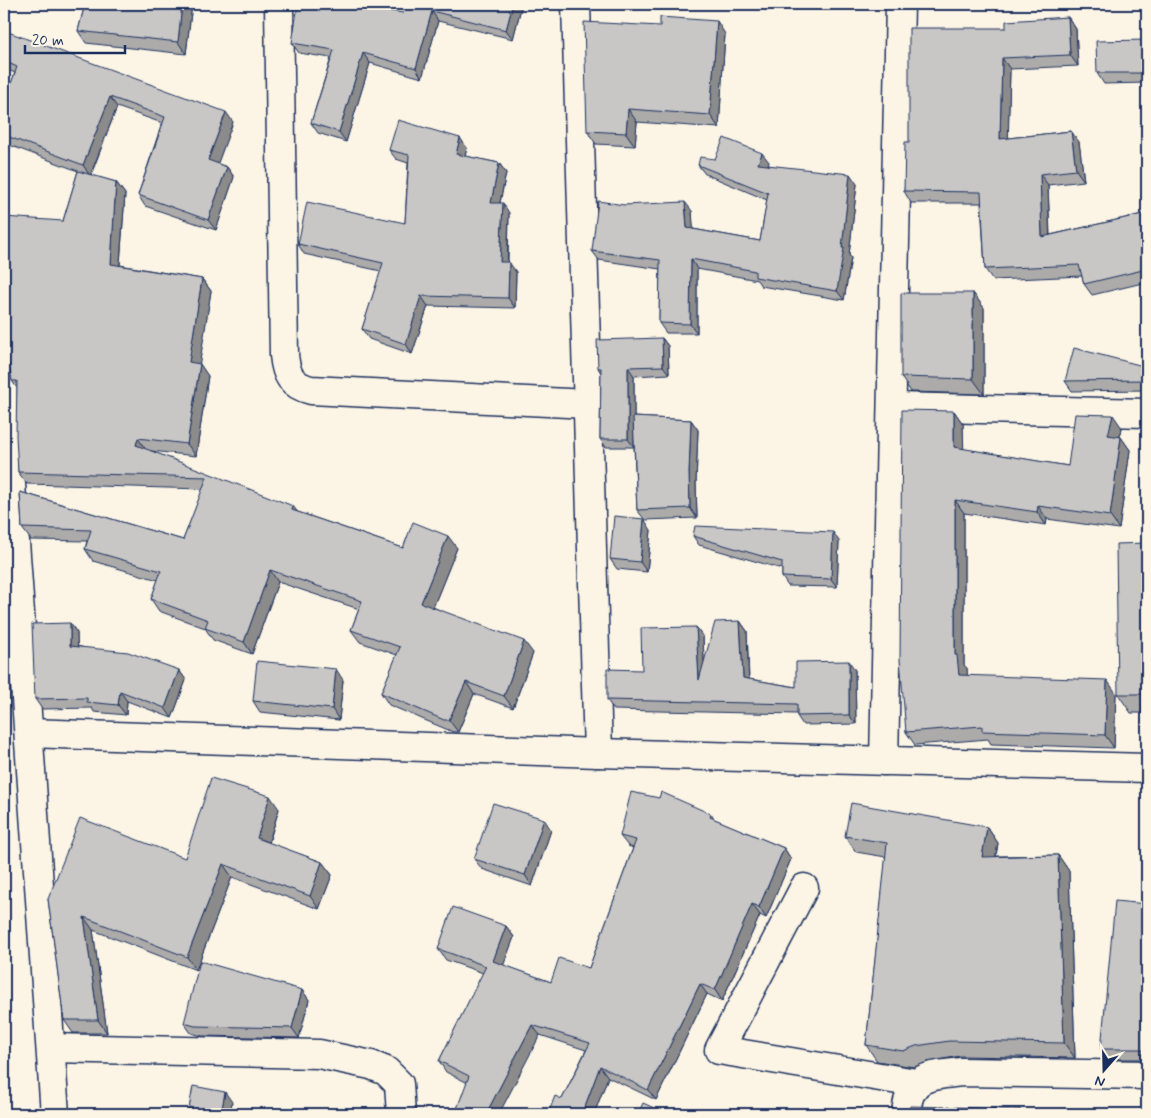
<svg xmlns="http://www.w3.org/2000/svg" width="1151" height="1118" font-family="Mynerve,sans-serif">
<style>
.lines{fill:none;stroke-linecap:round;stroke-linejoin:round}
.minor-casing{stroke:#1b2f5e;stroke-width:31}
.minor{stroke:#fcf5e5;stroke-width:28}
.wall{fill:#acabaa;stroke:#1b2f5e}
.shaded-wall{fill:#8c8b8b;stroke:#1b2f5e}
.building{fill:#c8c7c6;stroke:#1b2f5e}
</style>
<rect width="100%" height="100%" fill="#fcf5e5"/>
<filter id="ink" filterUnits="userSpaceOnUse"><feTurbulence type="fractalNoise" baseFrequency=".02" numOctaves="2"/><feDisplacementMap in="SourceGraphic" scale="10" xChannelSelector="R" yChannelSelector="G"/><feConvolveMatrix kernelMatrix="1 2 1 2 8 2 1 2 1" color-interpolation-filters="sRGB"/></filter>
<g filter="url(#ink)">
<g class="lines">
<!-- minor casing -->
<g class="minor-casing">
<g id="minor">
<path d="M 279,4 L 284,355 C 286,375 291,385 311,390 L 588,404"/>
<path d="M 576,4 L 598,753"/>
<path d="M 4,384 L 55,1114"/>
<path d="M 892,407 L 1147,413"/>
<path d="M 29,733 L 598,753 L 1147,768"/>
<path d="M 884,761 L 900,4"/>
<path d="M 804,888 L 719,1050 L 916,1083"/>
<path d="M 51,1048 L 319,1054 L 371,1065 L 386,1071 L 399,1084 L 401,1114"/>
<path d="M 906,1114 C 909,1075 928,1076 962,1072 L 1147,1075"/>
</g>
</g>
<!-- minor -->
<use href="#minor" class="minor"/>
</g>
<!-- wall -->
<g class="wall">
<path d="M 85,4 L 192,4 L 186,54 L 86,43 L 78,31 Z"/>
<path d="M 217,4 L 230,4 L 230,5 Z"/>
<path d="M 406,4 L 522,4 L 513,39 L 438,21 L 422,78 L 370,63 L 346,142 L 318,133 L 311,123 L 331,58 L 299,53 L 292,43 L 403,13 Z"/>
<path d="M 1068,17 L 1076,29 L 1078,66 L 1010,69 L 1008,138 L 1071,131 L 1079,142 L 1084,181 L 1048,185 L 1050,235 L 1147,213 L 1147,282 L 1092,295 L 1084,284 L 1082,276 L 993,280 L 985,269 L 981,203 L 911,203 L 904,191 L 909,142 L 1006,28 Z"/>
<path d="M 725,34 L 719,128 L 637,122 L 635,146 L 596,144 L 587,131 Z"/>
<path d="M 1147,40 L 1147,83 L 1104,84 L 1097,73 Z"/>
<path d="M 4,41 L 233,122 L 217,164 L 227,167 L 234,177 L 216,230 L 145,206 L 138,195 L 162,123 L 117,107 L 91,175 L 116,182 L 125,194 L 120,265 L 202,279 L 211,291 L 199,364 L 208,376 L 196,456 L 151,451 L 298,512 L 403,548 L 457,548 L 433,607 L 533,653 L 513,708 L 474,694 L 458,732 L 453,732 L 389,705 L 381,693 L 397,655 L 360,642 L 351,630 L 359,609 L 278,582 L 252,654 L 213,640 L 205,628 L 159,611 L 151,599 L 158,580 L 93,561 L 85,549 L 87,541 L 31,540 L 22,528 L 20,492 L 183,540 L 203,489 L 27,484 L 18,472 L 17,388 L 12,381 L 9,367 L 4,359 L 63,221 L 78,171 L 4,143 L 4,103 L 15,73 L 4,68 Z"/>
<path d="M 460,138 L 467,148 L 465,156 L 499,163 L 506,173 L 500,203 L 509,213 L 508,262 L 516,272 L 515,308 L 428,306 L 412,354 L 369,339 L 362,329 L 381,271 L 304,254 L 298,244 L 405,223 L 408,163 L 396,159 L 389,150 Z"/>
<path d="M 715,159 L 769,162 L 768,165 L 857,184 L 849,255 L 851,258 L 844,300 L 761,286 L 757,280 L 697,269 L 697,333 L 666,333 L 659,323 L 660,269 L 599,260 L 592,251 L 624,205 L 692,211 L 693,229 L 760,241 L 767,200 L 705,174 L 698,165 Z"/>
<path d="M 973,293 L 984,308 L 984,394 L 911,392 L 901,377 Z"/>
<path d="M 662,338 L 668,346 L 669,374 L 634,376 L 634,417 L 691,420 L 698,430 L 696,483 L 697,518 L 645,520 L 637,510 L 634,447 L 606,447 L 600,439 L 601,373 L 598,368 Z"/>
<path d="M 1147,367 L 1147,390 L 1072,391 L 1065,381 Z"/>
<path d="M 954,411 L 963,424 L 963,449 L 1068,466 L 1122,428 L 1120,436 L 1130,450 L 1119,529 L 1047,519 L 1046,525 L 964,513 L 964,665 L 967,668 L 967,676 L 1116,693 L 1114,748 L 991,744 L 988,739 L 915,745 L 906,732 Z"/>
<path d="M 651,530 L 647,572 L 617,569 L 610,559 Z"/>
<path d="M 693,536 L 839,541 L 837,587 L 788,586 L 782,577 L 782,569 L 699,545 Z"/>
<path d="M 1147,543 L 1147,713 L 1131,713 L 1118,694 Z"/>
<path d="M 740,621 L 747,631 L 749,679 L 796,687 L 855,670 L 856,724 L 803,725 L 797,716 L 797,714 L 614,710 L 607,700 L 642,670 L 696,627 L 703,636 L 704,661 Z"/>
<path d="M 70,623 L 77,633 L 77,646 L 179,670 L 186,680 L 172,718 L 127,701 L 126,715 L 94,712 L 92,708 L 42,709 L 35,699 Z"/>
<path d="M 343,680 L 339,720 L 260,712 L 253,701 Z"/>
<path d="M 279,809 L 269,843 L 322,862 L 332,875 L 319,909 L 232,877 L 196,970 L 93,930 L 107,1033 L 73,1033 L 64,1020 L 48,899 L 185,858 Z"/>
<path d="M 711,814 L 714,819 L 784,848 L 791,859 L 766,918 L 760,915 L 722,1001 L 707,994 L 656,1100 L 608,1077 L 594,1114 L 548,1114 L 562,1099 L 586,1050 L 540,1035 L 466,1082 L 446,1072 L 439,1061 L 483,973 L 446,960 L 438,949 L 506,926 L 514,937 L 503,965 L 551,982 L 589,968 L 633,848 L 628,846 L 620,836 Z"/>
<path d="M 987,827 L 998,843 L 996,856 L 1058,855 L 1069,871 L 1075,1058 L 960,1056 L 927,1062 L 914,1067 L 877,1061 L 866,1045 L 886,857 L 856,852 L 845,836 Z"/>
<path d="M 551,830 L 532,886 L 482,869 L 474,859 Z"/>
<path d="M 1147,904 L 1147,1059 L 1108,1059 L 1101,1049 Z"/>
<path d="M 302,990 L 309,1000 L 299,1038 L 202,1036 L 191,1033 L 184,1023 Z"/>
</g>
<!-- shaded-wall -->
<g class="shaded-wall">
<path d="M 182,4 L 192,4 L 186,54 L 178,42 Z"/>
<path d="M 513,4 L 522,4 L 513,39 L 506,30 Z"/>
<path d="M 432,11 L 438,21 L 422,78 L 416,68 Z"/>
<path d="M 1068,17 L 1076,29 L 1078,66 L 1070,55 Z"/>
<path d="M 717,21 L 725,34 L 719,128 L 710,115 Z"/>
<path d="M 363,53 L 370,63 L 346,142 L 339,132 Z"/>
<path d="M 1002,58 L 1010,69 L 1008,150 L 1000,139 Z"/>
<path d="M 110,97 L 117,107 L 90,176 L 83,165 Z"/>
<path d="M 628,109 L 637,122 L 635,146 L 626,133 Z"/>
<path d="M 226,112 L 233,122 L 215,171 L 208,160 Z"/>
<path d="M 1071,131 L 1079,142 L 1084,181 L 1076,170 Z"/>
<path d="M 460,138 L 467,148 L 463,164 L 456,154 Z"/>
<path d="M 762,153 L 769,162 L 765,173 L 758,164 Z"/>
<path d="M 499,163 L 506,173 L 498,212 L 491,203 Z"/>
<path d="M 227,167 L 234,177 L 216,230 L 208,220 Z"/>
<path d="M 850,174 L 857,184 L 849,255 L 851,258 L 844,300 L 837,291 Z"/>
<path d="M 1040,174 L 1048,185 L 1050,248 L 1042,237 Z"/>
<path d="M 116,182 L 125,194 L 119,276 L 111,264 Z"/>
<path d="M 685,202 L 692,211 L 694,237 L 687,228 Z"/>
<path d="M 503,203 L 509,213 L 507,272 L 500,262 Z"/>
<path d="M 691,259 L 697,269 L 697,333 L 690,324 Z"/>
<path d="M 509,262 L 516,272 L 515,308 L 508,298 Z"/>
<path d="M 202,279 L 211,291 L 198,374 L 189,362 Z"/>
<path d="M 973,293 L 984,308 L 984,394 L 973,379 Z"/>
<path d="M 421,296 L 428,306 L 412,354 L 406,344 Z"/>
<path d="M 662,338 L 668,346 L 669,374 L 663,366 Z"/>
<path d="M 200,364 L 208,376 L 196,456 L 187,444 Z"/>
<path d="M 628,367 L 634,376 L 634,447 L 628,439 Z"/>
<path d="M 954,411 L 963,424 L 964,460 L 954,447 Z"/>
<path d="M 1113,415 L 1122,428 L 1117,448 L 1108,435 Z"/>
<path d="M 691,420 L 698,430 L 696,483 L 697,518 L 690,508 L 689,473 Z"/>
<path d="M 1121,437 L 1130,450 L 1119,529 L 1110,516 Z"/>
<path d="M 138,438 L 146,450 L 136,445 Z"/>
<path d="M 955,500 L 964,513 L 964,665 L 967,668 L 968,689 L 959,675 L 955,655 Z"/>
<path d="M 293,506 L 302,518 L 292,510 Z"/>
<path d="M 1038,506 L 1047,519 L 1046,525 L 1037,512 Z"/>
<path d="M 644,519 L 651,530 L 647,572 L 640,562 Z"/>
<path d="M 833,532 L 839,541 L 837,587 L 831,579 Z"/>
<path d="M 448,536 L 457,548 L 430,615 L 421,603 Z"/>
<path d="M 270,570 L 278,582 L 252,654 L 244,642 Z"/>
<path d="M 740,621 L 747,631 L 749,688 L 743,678 Z"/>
<path d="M 70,623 L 77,633 L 78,656 L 70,646 Z"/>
<path d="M 696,627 L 703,636 L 705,689 L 699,680 Z"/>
<path d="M 524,641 L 533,653 L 513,708 L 504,696 Z"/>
<path d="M 849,661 L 855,670 L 856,724 L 849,715 Z"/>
<path d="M 336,669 L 343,680 L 339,720 L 332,709 Z"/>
<path d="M 179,670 L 186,680 L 172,718 L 165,708 Z"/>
<path d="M 1107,680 L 1116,693 L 1114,748 L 1105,735 Z"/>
<path d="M 466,682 L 474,694 L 458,732 L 449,720 Z"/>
<path d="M 120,691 L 127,701 L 126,715 L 118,705 Z"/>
<path d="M 270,796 L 279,809 L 266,851 L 257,838 Z"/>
<path d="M 544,819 L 551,830 L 532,886 L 525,875 Z"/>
<path d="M 987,827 L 998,843 L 993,872 L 982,857 Z"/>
<path d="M 784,848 L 791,859 L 766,918 L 759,907 Z"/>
<path d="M 1058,855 L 1069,871 L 1075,1058 L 1064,1043 Z"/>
<path d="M 322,862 L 332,875 L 319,909 L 310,896 Z"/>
<path d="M 223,864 L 232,877 L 196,970 L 187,957 Z"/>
<path d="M 752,904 L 760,915 L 722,1001 L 715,990 Z"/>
<path d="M 84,917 L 93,930 L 107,1033 L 98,1020 Z"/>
<path d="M 506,926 L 514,937 L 501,972 L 493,961 Z"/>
<path d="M 700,984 L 707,994 L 656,1100 L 648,1090 Z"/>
<path d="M 302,990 L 309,1000 L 299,1038 L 292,1028 Z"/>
<path d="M 532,1025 L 540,1035 L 499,1114 L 489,1114 L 487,1112 Z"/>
<path d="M 600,1066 L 608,1077 L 594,1114 L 582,1114 Z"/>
<path d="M 225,1092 L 232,1102 L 230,1114 L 221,1114 Z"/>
</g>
<!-- building -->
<g class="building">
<path d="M 85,4 L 182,4 L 178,42 L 78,31 Z"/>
<path d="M 298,4 L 346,4 L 403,13 L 406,4 L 513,4 L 506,30 L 432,11 L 416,68 L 363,53 L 339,132 L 311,123 L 334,50 L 292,43 Z"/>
<path d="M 660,17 L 717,21 L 710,115 L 628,109 L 626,133 L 587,131 L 584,22 L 660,26 Z"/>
<path d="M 1068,17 L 1070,55 L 1002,58 L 1000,139 L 1071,131 L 1076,170 L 1040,174 L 1042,237 L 1147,213 L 1147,269 L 1084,284 L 1079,265 L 985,269 L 981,192 L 904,191 L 905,142 L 909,142 L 909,28 L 1006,28 L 1006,21 Z"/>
<path d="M 8,32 L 226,112 L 208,160 L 227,167 L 208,220 L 138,195 L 165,117 L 110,97 L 83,165 L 4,135 L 4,103 L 17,67 L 4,61 L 4,41 Z"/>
<path d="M 1147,40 L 1147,73 L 1097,73 L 1096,41 Z"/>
<path d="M 398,120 L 460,138 L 456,154 L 499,163 L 491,203 L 503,203 L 500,262 L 509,262 L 508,298 L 421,296 L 406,344 L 362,329 L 383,263 L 298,244 L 307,202 L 405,223 L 409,155 L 389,150 Z"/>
<path d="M 724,138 L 762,153 L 758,164 L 850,174 L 842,248 L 844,248 L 837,291 L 755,277 L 755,271 L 691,259 L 690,324 L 659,323 L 660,260 L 592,251 L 598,201 L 624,205 L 685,202 L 687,228 L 760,241 L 768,193 L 698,165 L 700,157 L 715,159 Z"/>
<path d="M 78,171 L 116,182 L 111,264 L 202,279 L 189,362 L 200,364 L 187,444 L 138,438 L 136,445 L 293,506 L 292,510 L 403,548 L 413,522 L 448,536 L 421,603 L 524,641 L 504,696 L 466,682 L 449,720 L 444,720 L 381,693 L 400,647 L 351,630 L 362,601 L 270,570 L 244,642 L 205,628 L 208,620 L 151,599 L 161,571 L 85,549 L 91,530 L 22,528 L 20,492 L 183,540 L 207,477 L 18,472 L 16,436 L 17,381 L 12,381 L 9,364 L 4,359 L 4,217 L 63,221 Z"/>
<path d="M 901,293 L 973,293 L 973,379 L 901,377 Z"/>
<path d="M 662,338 L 663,366 L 628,367 L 628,439 L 600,439 L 601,368 L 598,368 L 597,340 Z"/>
<path d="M 1074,348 L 1147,367 L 1147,380 L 1065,381 Z"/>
<path d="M 902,410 L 954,411 L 954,447 L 1068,466 L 1075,414 L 1113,415 L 1108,435 L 1121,437 L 1110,516 L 1038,506 L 1037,512 L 955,500 L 955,655 L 957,655 L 959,675 L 1107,680 L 1105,735 L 982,731 L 982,726 L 906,732 L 900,660 Z"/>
<path d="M 633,417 L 691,420 L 689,473 L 690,508 L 637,510 Z"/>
<path d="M 614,516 L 644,519 L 640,562 L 610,559 Z"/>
<path d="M 695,526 L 833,532 L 831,579 L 782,577 L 782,562 L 693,536 Z"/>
<path d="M 1147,543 L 1147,694 L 1118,694 L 1116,544 Z"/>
<path d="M 740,621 L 743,678 L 796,687 L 796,662 L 849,661 L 849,715 L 797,716 L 797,704 L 607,700 L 607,669 L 642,670 L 641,628 L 696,627 L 699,680 L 715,622 Z"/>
<path d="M 70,623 L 70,646 L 128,652 L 179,670 L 165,708 L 120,691 L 118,705 L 87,702 L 87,698 L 35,699 L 32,624 Z"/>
<path d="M 257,661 L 336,669 L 332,709 L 253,701 Z"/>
<path d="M 211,778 L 270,796 L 257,838 L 322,862 L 310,896 L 223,864 L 187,957 L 84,917 L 98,1020 L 64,1020 L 48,899 L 80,818 L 185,858 Z"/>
<path d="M 631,792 L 659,798 L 661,792 L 711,814 L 710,817 L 784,848 L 759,907 L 752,904 L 715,990 L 700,984 L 648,1090 L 600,1066 L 582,1114 L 548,1114 L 555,1096 L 562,1099 L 590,1043 L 532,1025 L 487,1112 L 493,1114 L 455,1114 L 469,1076 L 439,1061 L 486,966 L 438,949 L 453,907 L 506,926 L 493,961 L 551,982 L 559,958 L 589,968 L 636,840 L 620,836 Z"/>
<path d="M 493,803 L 544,819 L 525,875 L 474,859 Z"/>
<path d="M 851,803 L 987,827 L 982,857 L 1058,855 L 1064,1043 L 949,1041 L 916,1046 L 903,1051 L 866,1045 L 887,843 L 845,836 Z"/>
<path d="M 1115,901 L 1147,904 L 1147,1053 L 1140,1049 L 1101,1049 Z"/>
<path d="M 200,961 L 302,990 L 292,1028 L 195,1026 L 184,1023 Z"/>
<path d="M 193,1086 L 225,1092 L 221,1114 L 188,1114 Z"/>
<path d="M 643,1103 L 667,1114 L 638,1114 Z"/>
<path d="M 910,1106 L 1020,1109 L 1020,1114 L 909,1114 Z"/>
</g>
</g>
<!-- margin -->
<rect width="1151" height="1118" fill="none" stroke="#fcf5e5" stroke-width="20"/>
<rect x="10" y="10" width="1131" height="1098" fill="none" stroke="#1b2f5e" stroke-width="2" filter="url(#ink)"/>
<!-- north arrow -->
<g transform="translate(1104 1070) rotate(200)" stroke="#fcf5e5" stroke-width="4" paint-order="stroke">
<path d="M0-4L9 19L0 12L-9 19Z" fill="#1b2f5e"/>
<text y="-8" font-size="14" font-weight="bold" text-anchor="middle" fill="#1b2f5e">N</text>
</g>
<!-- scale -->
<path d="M25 45v8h100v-8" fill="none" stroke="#1b2f5e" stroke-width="2.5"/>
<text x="32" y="45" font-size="15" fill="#1b2f5e" stroke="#fcf5e5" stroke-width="4" paint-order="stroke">20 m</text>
</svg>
